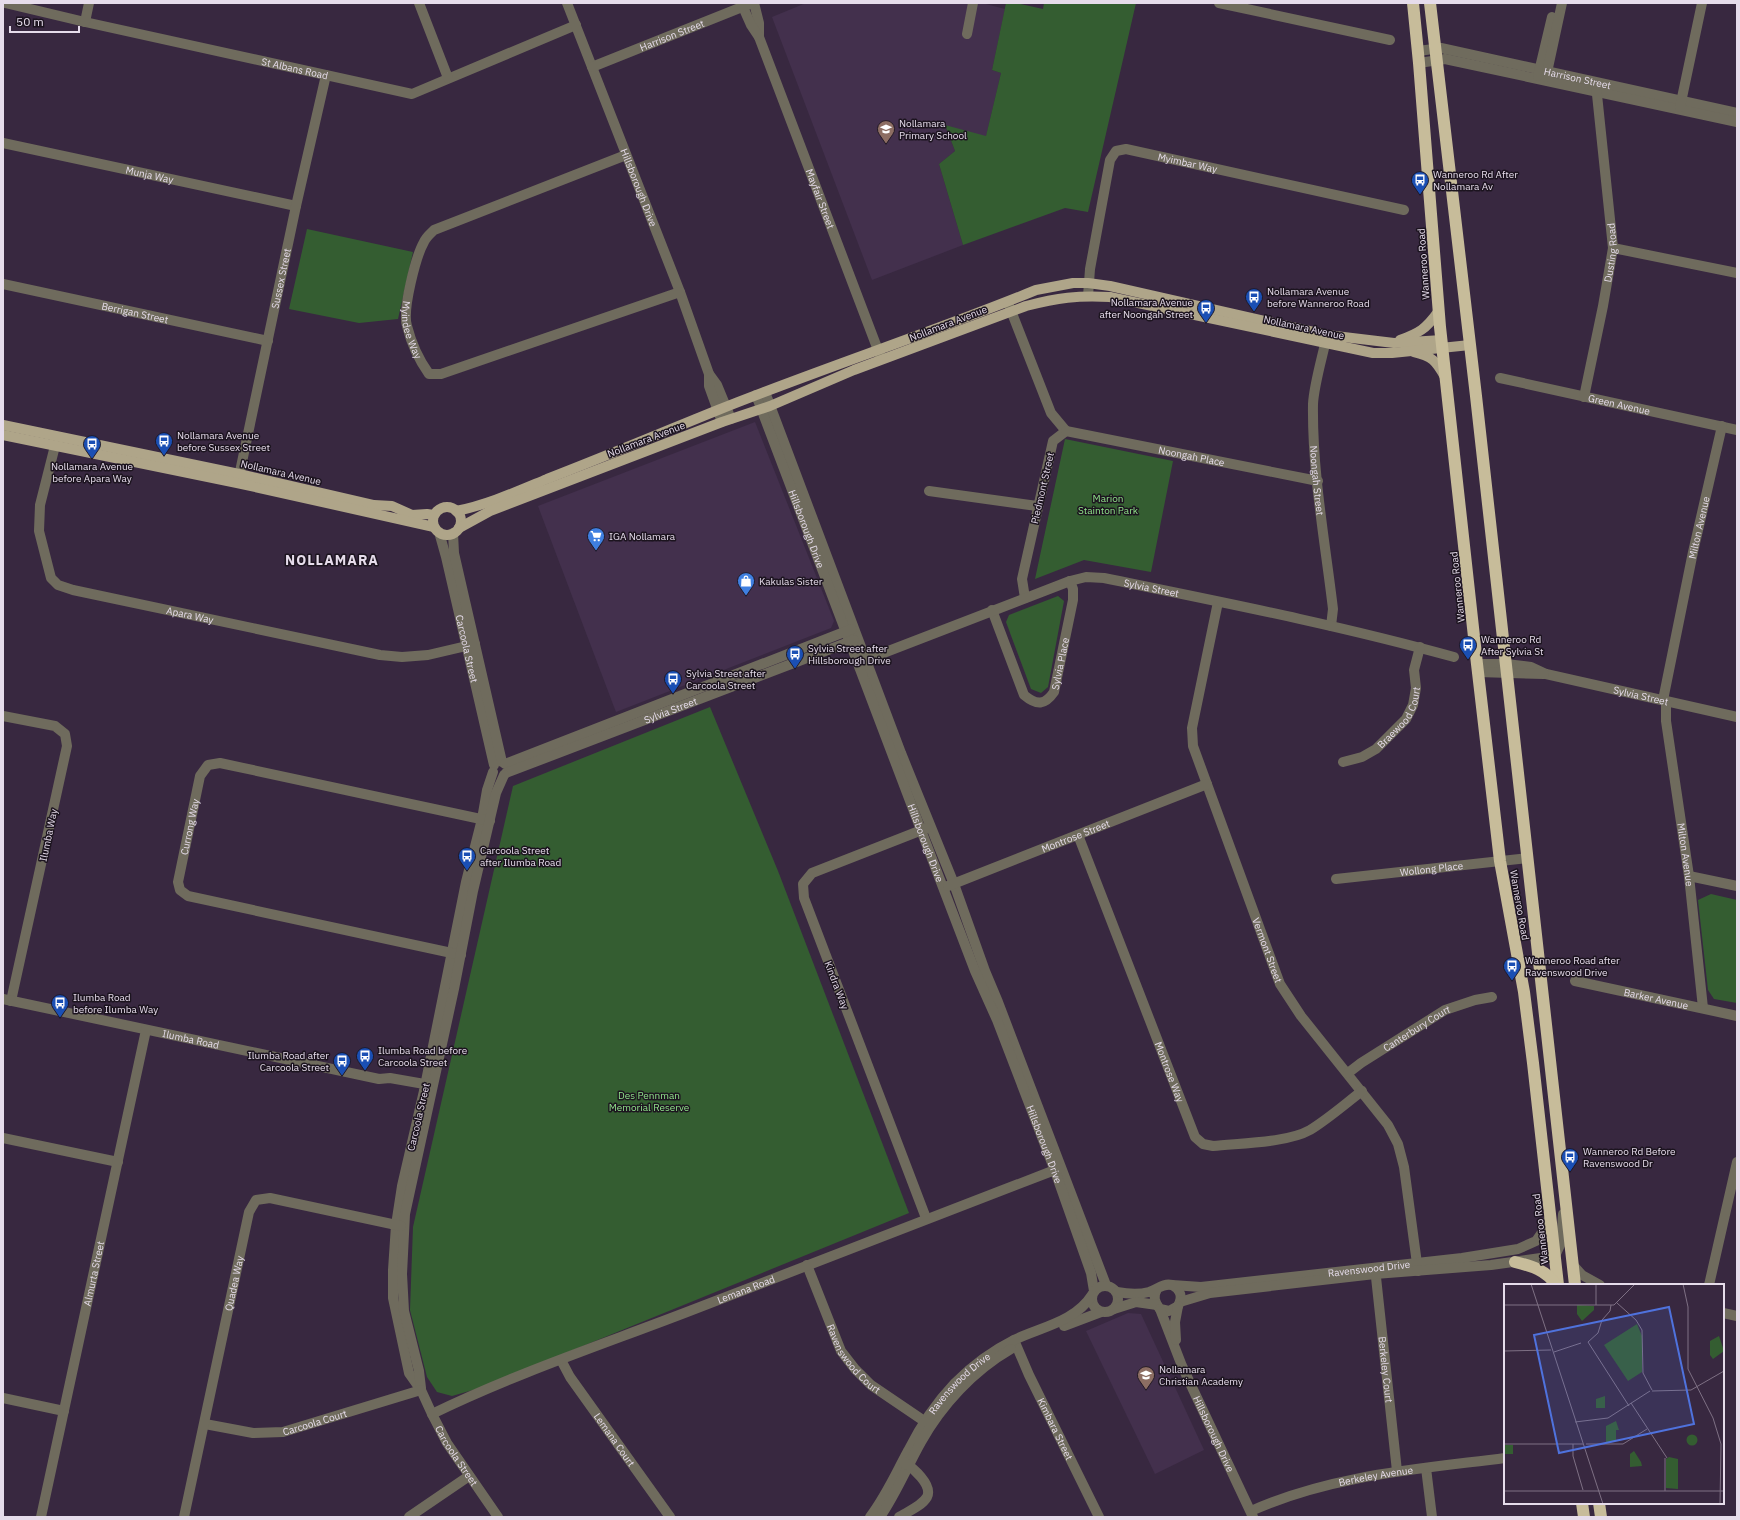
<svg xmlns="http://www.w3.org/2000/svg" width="1740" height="1520" font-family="'IBM Plex Sans',sans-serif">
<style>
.built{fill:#43304d}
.green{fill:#345d31}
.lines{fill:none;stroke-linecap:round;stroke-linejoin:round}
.minor{stroke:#6f6b5d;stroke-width:10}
.major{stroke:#afa589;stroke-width:10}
.highway{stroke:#c7bc9a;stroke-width:12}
.labels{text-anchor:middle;stroke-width:3;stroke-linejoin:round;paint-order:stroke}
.street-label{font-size:10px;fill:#e6dceb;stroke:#1c141f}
.poi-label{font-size:10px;fill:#e6dceb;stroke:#1c141f;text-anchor:start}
.park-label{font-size:10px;fill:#92e68c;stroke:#1c141f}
.district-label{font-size:14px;font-weight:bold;letter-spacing:1px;fill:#e6dceb;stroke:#1c141f}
.inset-road{fill:none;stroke:#7e7084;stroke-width:1}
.view{fill:#4f72dd;fill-opacity:0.15;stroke:#4f72dd;stroke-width:2}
.inset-edge{fill:none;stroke:#e6dceb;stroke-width:2}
</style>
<rect width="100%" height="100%" fill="#382840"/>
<!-- built -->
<g class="built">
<path d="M 806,3 L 982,3 L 1005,9 L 992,70 L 1001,73 L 986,137 L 945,126 L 955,151 L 939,164 L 963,245 L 872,280 L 772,17 Z"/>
<path d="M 755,422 L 834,621 L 831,628 L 616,712 L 538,506 Z"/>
<path d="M 1128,1313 L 1141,1314 L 1204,1450 L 1155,1474 L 1086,1331 Z"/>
</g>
<!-- green -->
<g class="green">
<path d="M 1006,3 L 1016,3 L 1043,9 L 1044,3 L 1136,3 L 1088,212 L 1065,208 L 963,245 L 939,164 L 955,151 L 945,125 L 986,136 L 1001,73 L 992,70 Z"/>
<path d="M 307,229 L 413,252 L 398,319 L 359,323 L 289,309 Z"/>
<path d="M 1065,439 L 1173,461 L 1151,572 L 1084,560 L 1035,579 Z"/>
<path d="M 1058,596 L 1064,601 L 1048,687 L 1041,693 L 1031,689 L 1006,622 L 1009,615 Z"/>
<path d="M 710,707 L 778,871 L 909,1213 L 480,1388 L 452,1396 L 437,1392 L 427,1377 L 410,1310 L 413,1227 L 513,786 Z"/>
<path d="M 1711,894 L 1737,900 L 1737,1003 L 1714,999 L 1708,990 L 1698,900 Z"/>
</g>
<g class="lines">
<!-- minor -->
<g class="minor">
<path id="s1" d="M 5,3 L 85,22 L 412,94 L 576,25"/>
<path d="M 419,3 L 448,78"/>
<path id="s2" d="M 567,3 L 680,292 L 709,374 L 717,385 L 731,419"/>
<path d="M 754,3 L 759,23 L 759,37"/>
<path d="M 1219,3 L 1390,40"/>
<path id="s3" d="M 743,7 L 751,25 L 759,37 L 881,358"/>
<path d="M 85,22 L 89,3"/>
<path d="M 967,34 L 973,3"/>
<path id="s4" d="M 1418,51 L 1441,48 L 1737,113"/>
<path d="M 1419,63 L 1445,59 L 1737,122"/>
<path id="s5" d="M 592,67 L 752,3"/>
<path d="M 1538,76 L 1552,17"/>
<path d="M 1546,77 L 1562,3"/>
<path d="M 1680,107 L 1702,3"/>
<path id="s6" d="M 3,143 L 296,206"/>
<path id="s7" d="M 626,155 L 434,230 C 431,233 426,237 424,242 C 416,256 402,310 407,326 C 411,342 419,360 429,374 L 441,374 L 680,292"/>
<path d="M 1613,248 L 1737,273"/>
<path id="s8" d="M 3,284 L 268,341"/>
<path id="s9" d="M 1088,296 L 1090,269 L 1110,160 L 1116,151 L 1126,149 L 1404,210"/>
<path d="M 1008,303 L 1051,413 L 1066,431 L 1053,441 L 1022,579 L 1025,598"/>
<path id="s10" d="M 1327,335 C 1323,355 1314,384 1313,404 C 1312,472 1325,541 1333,609 L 1331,626"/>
<path d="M 709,374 L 709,386 L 722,422"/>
<path id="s11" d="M 1500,378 L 1737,430"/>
<path d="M 765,392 L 901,753 L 954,884 L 985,971 L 998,1002 L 1106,1285"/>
<path id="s12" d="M 756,395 L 921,830 L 975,971 L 997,1020 L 1055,1171 L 1091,1273 L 1094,1291"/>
<path id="s13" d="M 1584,397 L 1603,306 L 1613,248 L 1596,85"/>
<path id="s14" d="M 1066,431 L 1318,481"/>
<path id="s15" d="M 57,438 L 40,505 L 39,531 L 51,578 L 58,585 L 73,590 L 380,655 L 402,657 L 428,655 L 475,644"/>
<path id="s16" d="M 238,481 L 296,206 L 326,75"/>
<path d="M 929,491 L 1037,506"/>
<path id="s17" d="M 439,532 L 446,557 L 494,765"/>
<path d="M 453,533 L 454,553 L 502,762"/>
<path id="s18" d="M 1218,602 L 1192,728 L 1193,746 L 1280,984 L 1301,1016 L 1388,1125 L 1398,1144 L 1404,1167 L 1418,1271"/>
<path id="s19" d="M 992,610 L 1024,695 C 1037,706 1045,705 1054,692 L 1073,600 L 1073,589 L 1070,581"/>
<path id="s20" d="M 860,662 L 1070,581 L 1086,577 L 1104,578 C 1221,602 1339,625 1454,657"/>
<path id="s21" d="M 1477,664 L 1506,664 L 1531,667 L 1546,674 L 1737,717"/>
<path d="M 1478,672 L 1544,674"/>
<path id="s22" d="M 1663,700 L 1693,552 L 1722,426"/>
<path id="s23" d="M 1666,701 L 1666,721 L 1689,876 L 1703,1008"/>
<path d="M 3,716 L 55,726 L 65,734 L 67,746 L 11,1001"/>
<path id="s24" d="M 1343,762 L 1362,757 L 1376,749 L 1406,719 L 1413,705 L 1416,688 L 1414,670 L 1420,647"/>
<path d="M 505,764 L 852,629"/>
<path id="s25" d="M 493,772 L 487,790 L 482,819 L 466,882 L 424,1091 L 402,1186 L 396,1225 L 393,1270 L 393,1298 L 409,1373 L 421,1390 L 432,1414 L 447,1443 L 498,1517"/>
<path id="s26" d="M 506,773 L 854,640"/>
<path id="s27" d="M 1078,835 L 1195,1137 L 1203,1144 L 1213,1146 C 1240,1143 1287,1143 1310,1130 C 1328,1119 1345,1104 1362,1091"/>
<path d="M 1689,876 L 1737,886"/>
<path id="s28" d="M 1336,879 L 1528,858"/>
<path id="s29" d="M 948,886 L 1207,784"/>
<path id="s30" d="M 461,955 L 188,896 L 180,890 L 178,882 L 200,776 L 208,765 L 220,763 L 490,821"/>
<path id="s31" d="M 1575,981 L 1737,1016"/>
<path id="s32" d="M 3,999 L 379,1079 L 390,1078 L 430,1085"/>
<path id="s33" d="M 1348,1073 L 1361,1063 L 1445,1010 L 1475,1000 L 1492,997"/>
<path d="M 3,1138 L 118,1162"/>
<path d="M 926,1218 L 804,898 L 803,884 L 812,873 L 927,828"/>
<path id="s34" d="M 807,1265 L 841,1351 L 855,1369 L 871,1385 L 930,1425"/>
<path d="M 1573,1265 L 1582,1275 L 1600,1285"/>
<path id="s35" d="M 1375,1268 L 1397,1471"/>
<path id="s36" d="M 1172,1285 L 1201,1287 L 1462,1258 L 1518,1249 L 1536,1241 L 1543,1231 L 1550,1217"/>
<path d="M 1709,1285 L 1737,1162"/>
<circle cx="1105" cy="1299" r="13"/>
<path d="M 1117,1292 C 1128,1294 1138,1295 1149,1292 C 1158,1289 1163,1283 1172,1285 C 1181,1290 1183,1297 1178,1306 L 1169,1311 L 1160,1309 C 1154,1302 1153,1296 1157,1289"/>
<path d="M 1180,1302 L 1210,1293 L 1375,1274 L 1491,1265 L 1555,1256 L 1561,1243 L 1563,1214"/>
<path d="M 1114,1309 L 1136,1302 L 1157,1305"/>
<path id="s37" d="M 1160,1309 L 1182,1366 L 1253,1517"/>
<path d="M 1723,1313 L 1737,1316"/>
<path d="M 1064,1326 L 1101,1312"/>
<path id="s38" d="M 1014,1340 L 1029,1375 L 1099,1517"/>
<path d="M 1176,1340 L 1175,1322 L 1178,1306"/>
<path id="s39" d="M 561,1360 L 570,1377 L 670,1517"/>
<path d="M 421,1388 L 419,1371 L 404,1311 L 402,1274 L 405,1214 L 454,989 L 473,891 L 496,793 L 504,775"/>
<path d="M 3,1398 L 64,1411"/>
<path id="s40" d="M 432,1414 C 514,1374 601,1345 687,1312 C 811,1264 935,1215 1060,1168"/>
<path id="s41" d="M 205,1424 L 253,1433 L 283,1432 L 421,1390"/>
<path d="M 1426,1468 L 1432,1517"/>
<path id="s42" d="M 1251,1511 C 1331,1475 1419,1469 1505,1458"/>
<path id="s43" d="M 41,1517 L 146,1030"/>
<path id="s44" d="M 184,1517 L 249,1212 L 256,1200 L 270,1198 L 401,1226"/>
<path d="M 409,1517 L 469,1476"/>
<path id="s45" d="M 870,1517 C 886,1496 896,1473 908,1451 C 920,1427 936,1403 955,1383 C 972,1366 992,1351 1014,1340 C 1041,1327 1075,1322 1092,1295"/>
<path d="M 880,1517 C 896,1494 907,1467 921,1442 C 942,1405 973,1371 1011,1349"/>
<path d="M 899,1517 C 907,1512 922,1506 927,1497 C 933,1485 913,1468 904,1462"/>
</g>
<!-- major -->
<g class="major">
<path d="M 1400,340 C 1419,333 1426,329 1438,312"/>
<path d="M 1414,352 C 1432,356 1436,361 1445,377"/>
<path d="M 3,425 L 239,474 L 374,505 L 392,506 L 412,515 L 427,514 L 434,515"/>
<path d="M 3,435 L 237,483 L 434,527"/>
<circle cx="447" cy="521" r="14"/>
<path d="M 456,511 C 487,505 518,491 547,479 C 604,457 661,433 718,410 C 823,368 931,333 1036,290 L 1073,283 L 1088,283 L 1110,286 L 1327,335 L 1394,343 L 1442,340"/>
<path d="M 459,528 L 490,511 L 722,422 L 770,406 L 854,370 L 1026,306 C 1057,298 1078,295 1110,297 L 1373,353 L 1392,353 L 1470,345"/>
</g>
<!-- highway -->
<g class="highway">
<path d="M 1413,3 L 1419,63 L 1440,327 L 1477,664 L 1500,861 L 1524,992 L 1533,1063 L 1558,1285"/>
<path d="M 1430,3 L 1476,396 L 1575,1285"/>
<path d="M 1515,1262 C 1532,1266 1546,1270 1556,1285"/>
<path d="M 1582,1503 L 1584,1517"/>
<path d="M 1599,1503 L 1601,1517"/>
</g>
</g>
<!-- icons -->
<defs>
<g id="school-pin" transform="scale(0.9)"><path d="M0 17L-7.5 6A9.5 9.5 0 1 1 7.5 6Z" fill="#8d6e63" stroke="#1c141f"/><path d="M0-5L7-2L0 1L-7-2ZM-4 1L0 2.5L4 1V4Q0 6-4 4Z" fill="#fff"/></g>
<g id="bus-pin" transform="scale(0.9)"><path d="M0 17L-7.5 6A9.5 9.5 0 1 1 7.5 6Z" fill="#1a4fb4" stroke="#1c141f"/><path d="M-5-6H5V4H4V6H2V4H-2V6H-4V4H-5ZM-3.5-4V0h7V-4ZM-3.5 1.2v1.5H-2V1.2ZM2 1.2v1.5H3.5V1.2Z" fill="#fff"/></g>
<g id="supermarket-pin" transform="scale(0.9)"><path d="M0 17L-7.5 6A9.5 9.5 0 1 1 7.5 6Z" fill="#3f7fe0" stroke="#1c141f"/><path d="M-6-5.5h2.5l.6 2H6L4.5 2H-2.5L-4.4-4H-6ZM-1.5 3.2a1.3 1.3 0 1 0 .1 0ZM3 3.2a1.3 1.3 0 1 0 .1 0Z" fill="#fff"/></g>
<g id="shop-pin" transform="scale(0.9)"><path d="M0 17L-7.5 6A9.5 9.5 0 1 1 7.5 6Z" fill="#3f7fe0" stroke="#1c141f"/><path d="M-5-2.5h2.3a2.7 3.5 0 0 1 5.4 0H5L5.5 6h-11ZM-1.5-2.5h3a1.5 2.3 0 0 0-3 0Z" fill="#fff"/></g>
</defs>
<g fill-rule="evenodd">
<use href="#school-pin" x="886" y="129"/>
<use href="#bus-pin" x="1420" y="180"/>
<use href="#bus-pin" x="1254" y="297"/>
<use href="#bus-pin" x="1206" y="308"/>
<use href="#bus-pin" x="164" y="441"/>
<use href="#bus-pin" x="92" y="444"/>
<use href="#supermarket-pin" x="596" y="536"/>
<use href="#shop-pin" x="746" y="581"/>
<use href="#bus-pin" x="1468" y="645"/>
<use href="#bus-pin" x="795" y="654"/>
<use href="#bus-pin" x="673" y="679"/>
<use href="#bus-pin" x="467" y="856"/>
<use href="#bus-pin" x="1512" y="966"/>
<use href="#bus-pin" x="60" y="1003"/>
<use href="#bus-pin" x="365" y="1056"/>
<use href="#bus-pin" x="342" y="1061"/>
<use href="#bus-pin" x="1570" y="1157"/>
<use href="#school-pin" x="1146" y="1375"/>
</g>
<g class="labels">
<!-- street labels -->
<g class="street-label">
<text dy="4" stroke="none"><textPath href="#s5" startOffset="86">Harrison Street</textPath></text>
<text dy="4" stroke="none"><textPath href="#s1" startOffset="297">St Albans Road</textPath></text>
<text dy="4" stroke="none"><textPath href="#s4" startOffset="163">Harrison Street</textPath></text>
<text dy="4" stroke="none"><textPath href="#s9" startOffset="222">Myimbar Way</textPath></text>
<text dy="4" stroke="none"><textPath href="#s6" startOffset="150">Munja Way</textPath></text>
<text dy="4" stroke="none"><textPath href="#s2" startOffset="198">Hillsborough Drive</textPath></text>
<text dy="4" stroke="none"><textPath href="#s3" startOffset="207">Mayfair Street</textPath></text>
<text dy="4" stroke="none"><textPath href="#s13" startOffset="147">Dusting Road</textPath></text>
<text transform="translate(1423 264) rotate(-94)" y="4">Wanneroo Road</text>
<text dy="4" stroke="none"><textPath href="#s16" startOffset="207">Sussex Street</textPath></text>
<text dy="4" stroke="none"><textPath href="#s8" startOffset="135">Berrigan Street</textPath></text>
<text transform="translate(948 323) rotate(-21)" y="4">Nollamara Avenue</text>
<text transform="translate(1304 327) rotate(12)" y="4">Nollamara Avenue</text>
<text dy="4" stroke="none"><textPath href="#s7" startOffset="313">Myindee Way</textPath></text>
<text dy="4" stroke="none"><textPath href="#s11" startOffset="122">Green Avenue</textPath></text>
<text transform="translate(646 439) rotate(-21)" y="4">Nollamara Avenue</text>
<text dy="4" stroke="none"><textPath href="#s14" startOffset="128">Noongah Place</textPath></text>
<text transform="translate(281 472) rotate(13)" y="4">Nollamara Avenue</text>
<text dy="4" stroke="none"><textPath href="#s10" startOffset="147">Noongah Street</textPath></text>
<text transform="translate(1042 488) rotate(-77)" y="4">Piedmont Street</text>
<text dy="4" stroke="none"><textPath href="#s22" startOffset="176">Milton Avenue</textPath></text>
<text dy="4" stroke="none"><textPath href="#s12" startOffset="143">Hillsborough Drive</textPath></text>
<text transform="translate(1457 587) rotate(-96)" y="4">Wanneroo Road</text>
<text dy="4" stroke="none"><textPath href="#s20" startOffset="308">Sylvia Street</textPath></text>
<text dy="4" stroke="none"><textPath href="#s15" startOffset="289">Apara Way</textPath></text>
<text dy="4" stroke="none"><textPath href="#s17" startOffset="120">Carcoola Street</textPath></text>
<text dy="4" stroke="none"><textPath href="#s19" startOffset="156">Sylvia Place</textPath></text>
<text dy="4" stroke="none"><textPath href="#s21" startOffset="168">Sylvia Street</textPath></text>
<text dy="4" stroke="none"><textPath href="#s26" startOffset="176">Sylvia Street</textPath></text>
<text dy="4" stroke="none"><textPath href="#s24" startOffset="76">Braewood Court</textPath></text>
<text dy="4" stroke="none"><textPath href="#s30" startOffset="354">Currong Way</textPath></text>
<text transform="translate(48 835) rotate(-78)" y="4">Ilumba Way</text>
<text dy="4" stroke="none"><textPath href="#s29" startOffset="137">Montrose Street</textPath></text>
<text dy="4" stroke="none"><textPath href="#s12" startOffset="479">Hillsborough Drive</textPath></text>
<text dy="4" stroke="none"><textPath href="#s23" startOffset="155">Milton Avenue</textPath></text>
<text dy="4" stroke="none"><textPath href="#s28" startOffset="96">Wollong Place</textPath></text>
<text transform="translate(1520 905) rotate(80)" y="4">Wanneroo Road</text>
<text dy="4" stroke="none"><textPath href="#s18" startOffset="364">Vermont Street</textPath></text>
<text transform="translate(837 985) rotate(69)" y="4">Kindra Way</text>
<text dy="4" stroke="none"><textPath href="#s31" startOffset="83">Barker Avenue</textPath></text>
<text dy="4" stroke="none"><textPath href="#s33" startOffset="82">Canterbury Court</textPath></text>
<text dy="4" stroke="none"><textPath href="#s32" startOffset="192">Ilumba Road</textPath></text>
<text dy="4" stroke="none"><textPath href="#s27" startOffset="254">Montrose Way</textPath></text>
<text transform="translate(418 1117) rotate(-77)" y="4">Carcoola Street</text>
<text dy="4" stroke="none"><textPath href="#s12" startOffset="803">Hillsborough Drive</textPath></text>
<text transform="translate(1540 1229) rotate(-97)" y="4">Wanneroo Road</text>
<text dy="4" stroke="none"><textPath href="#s36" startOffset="198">Ravenswood Drive</textPath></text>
<text dy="4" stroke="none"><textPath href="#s43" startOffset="249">Almurta Street</textPath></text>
<text dy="4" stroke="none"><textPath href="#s44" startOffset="239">Quadea Way</textPath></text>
<text dy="4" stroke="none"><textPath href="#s40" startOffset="338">Lemana Road</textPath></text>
<text dy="4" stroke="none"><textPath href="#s34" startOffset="106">Ravenswood Court</textPath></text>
<text dy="4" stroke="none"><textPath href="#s35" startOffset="102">Berkeley Court</textPath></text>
<text dy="4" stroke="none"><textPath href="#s45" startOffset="162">Ravenswood Drive</textPath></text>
<text dy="4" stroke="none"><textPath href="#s41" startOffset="112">Carcoola Court</textPath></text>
<text dy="4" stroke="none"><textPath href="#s38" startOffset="98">Kimbara Street</textPath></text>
<text dy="4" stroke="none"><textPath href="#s37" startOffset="136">Hillsborough Drive</textPath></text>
<text dy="4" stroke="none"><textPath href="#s39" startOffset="96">Lemana Court</textPath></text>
<text dy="4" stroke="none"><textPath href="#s25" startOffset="709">Carcoola Street</textPath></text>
<text dy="4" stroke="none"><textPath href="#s42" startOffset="130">Berkeley Avenue</textPath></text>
</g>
<!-- poi labels -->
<g class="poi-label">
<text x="899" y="127">Nollamara<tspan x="899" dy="12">Primary School</tspan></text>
<text x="1433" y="178">Wanneroo Rd After<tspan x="1433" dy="12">Nollamara Av</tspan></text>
<text x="1267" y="295">Nollamara Avenue<tspan x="1267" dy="12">before Wanneroo Road</tspan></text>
<text x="1193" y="306" text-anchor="end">Nollamara Avenue<tspan x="1193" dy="12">after Noongah Street</tspan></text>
<text x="177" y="439">Nollamara Avenue<tspan x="177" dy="12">before Sussex Street</tspan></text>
<text x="92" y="470" text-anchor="middle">Nollamara Avenue<tspan x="92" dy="12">before Apara Way</tspan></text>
<text x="609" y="540">IGA Nollamara</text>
<text x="759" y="585">Kakulas Sister</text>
<text x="1481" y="643">Wanneroo Rd<tspan x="1481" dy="12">After Sylvia St</tspan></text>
<text x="808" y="652">Sylvia Street after<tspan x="808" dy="12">Hillsborough Drive</tspan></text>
<text x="686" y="677">Sylvia Street after<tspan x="686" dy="12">Carcoola Street</tspan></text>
<text x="480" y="854">Carcoola Street<tspan x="480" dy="12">after Ilumba Road</tspan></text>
<text x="1525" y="964">Wanneroo Road after<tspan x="1525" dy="12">Ravenswood Drive</tspan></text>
<text x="73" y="1001">Ilumba Road<tspan x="73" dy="12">before Ilumba Way</tspan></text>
<text x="378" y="1054">Ilumba Road before<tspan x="378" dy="12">Carcoola Street</tspan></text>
<text x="329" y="1059" text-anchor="end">Ilumba Road after<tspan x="329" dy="12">Carcoola Street</tspan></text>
<text x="1583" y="1155">Wanneroo Rd Before<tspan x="1583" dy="12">Ravenswood Dr</tspan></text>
<text x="1159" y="1373">Nollamara<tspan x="1159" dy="12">Christian Academy</tspan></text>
</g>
<!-- park labels -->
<g class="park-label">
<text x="1108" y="502">Marion<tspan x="1108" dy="12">Stainton Park</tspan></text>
<text x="649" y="1099">Des Pennman<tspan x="649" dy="12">Memorial Reserve</tspan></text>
</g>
<!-- district labels -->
<g class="district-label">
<text x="332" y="565">NOLLAMARA</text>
</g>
</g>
<!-- overview -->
<g transform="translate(1504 1284)">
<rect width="220" height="220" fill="#382840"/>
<path d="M 73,21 L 90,22 L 90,26 L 78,37 L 73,30 ZM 133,40 L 138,52 L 138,88 L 124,97 L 100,61 ZM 215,52 L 220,67 L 209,75 L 206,71 L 206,57 ZM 101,112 L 101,124 L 92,124 L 92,115 ZM 112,137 L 115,146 L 112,146 L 112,157 L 102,159 L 102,142 ZM182.5 156a5.5 5.5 0 1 1 11 0a5.5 5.5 0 1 1-11 0ZM 0,161 L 9,161 L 9,170 L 0,170 ZM 130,167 L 137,178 L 138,182 L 126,183 L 126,170 ZM 165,173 L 174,175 L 174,205 L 162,204 L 162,175 Z" fill="#345d31"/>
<path class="inset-road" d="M 27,0 L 99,220M 92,0 L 92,21M 179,0 L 184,23 L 184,85 L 209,134 L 217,160 L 216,220M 113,19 L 132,36 L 138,46 L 139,89M 0,21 L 110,21 L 131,0M 84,58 L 125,122M 84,58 L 94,49 L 98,36 L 106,27 L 107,21M 0,67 L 47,66M 50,68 L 77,59M 139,89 L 148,106M 148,107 L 187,106 L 220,87M 127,119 L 163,174M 71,138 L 104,134 L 146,107M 0,160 L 79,160M 69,160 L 69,172 L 79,206M 82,160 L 119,160 L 143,145M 161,174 L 161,207M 0,207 L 220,207"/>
<path class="view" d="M 165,23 L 190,140 L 55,169 L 30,51 Z"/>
<rect width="220" height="220" class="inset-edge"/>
</g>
<!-- border -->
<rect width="1740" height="1520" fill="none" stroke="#e6dceb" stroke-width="8"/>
<!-- scale -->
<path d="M10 26v6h69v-6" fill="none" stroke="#e6dceb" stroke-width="2"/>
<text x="16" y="26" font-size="12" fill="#e6dceb" stroke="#1c141f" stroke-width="3" paint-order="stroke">50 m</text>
</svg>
